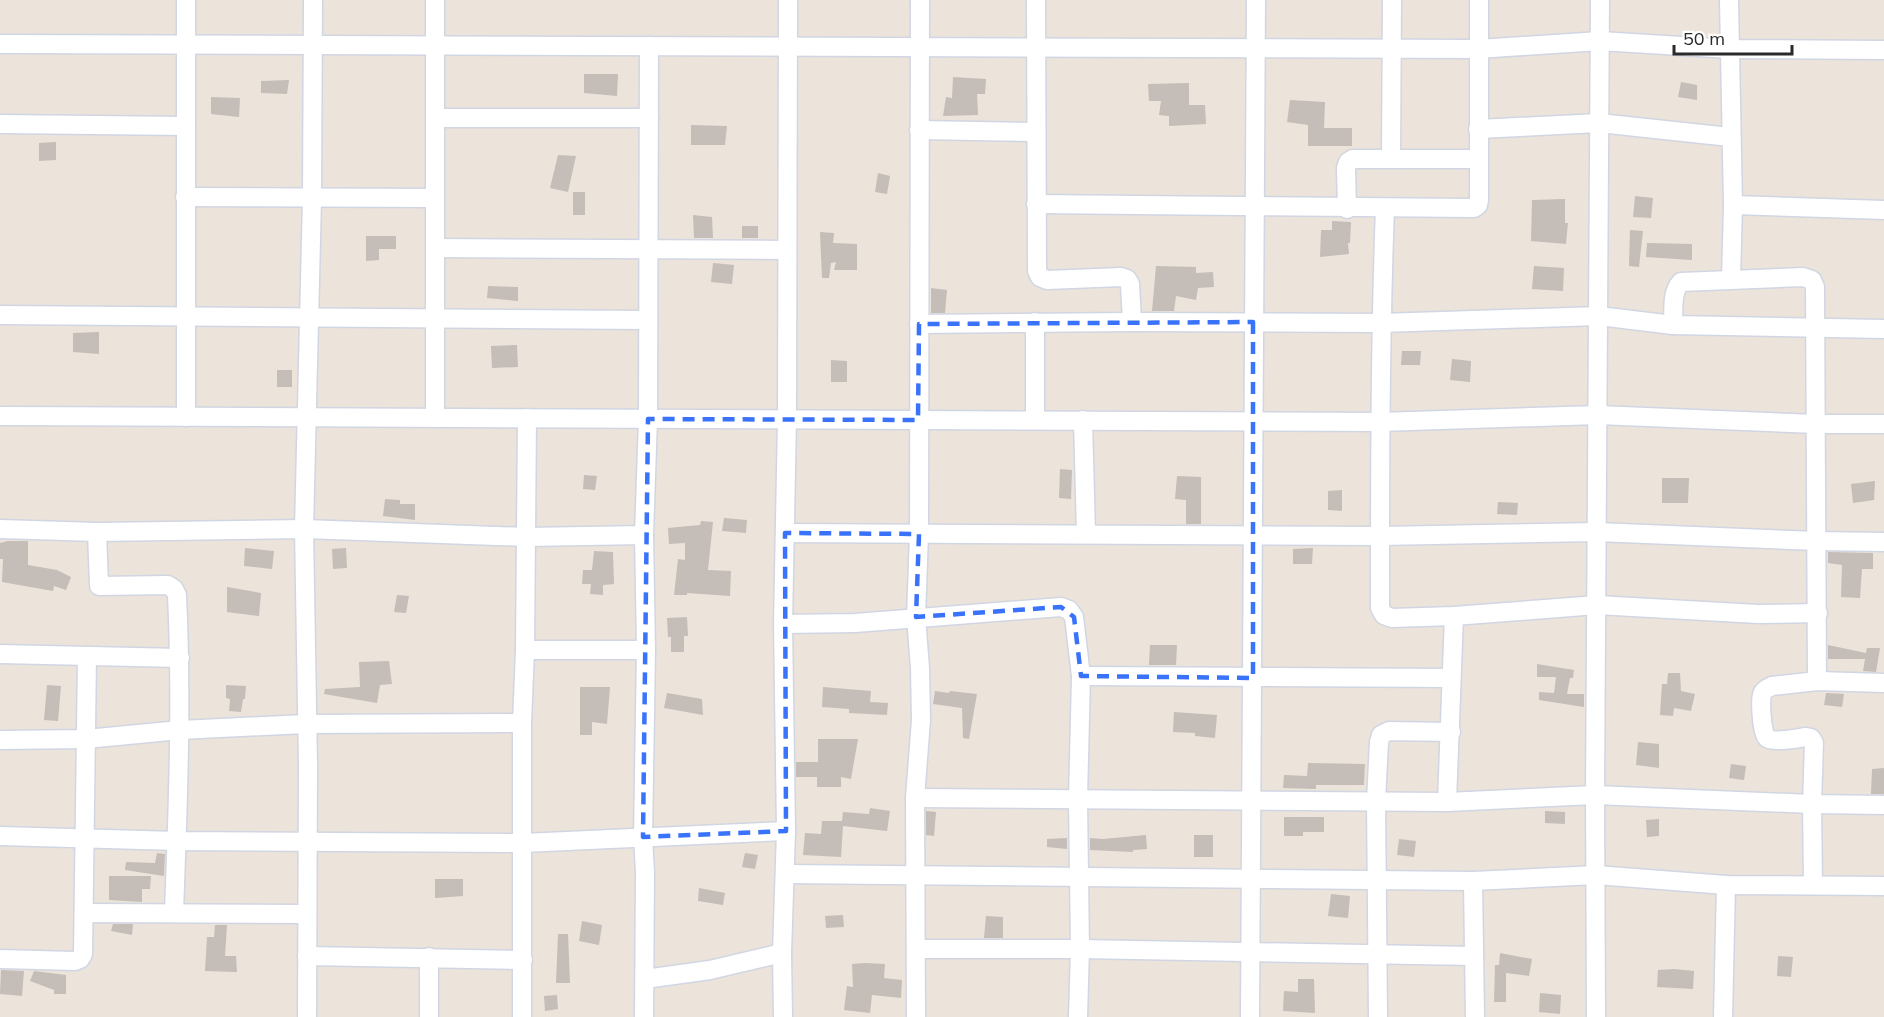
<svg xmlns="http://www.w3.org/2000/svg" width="1884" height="1017" font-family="Mulish,sans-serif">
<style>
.building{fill:#c4bdb8}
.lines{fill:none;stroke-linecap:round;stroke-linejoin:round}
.minor-casing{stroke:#d1d6e3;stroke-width:21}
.minor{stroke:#fff;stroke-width:18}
.marked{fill:none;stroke:#3972fb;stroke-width:4.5;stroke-dasharray:12 8;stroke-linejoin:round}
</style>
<rect width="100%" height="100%" fill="#ece3db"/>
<!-- building -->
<g class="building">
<path d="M 584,74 L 618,74 L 617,96 L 584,93 Z"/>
<path d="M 953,77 L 986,79 L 985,94 L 977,94 L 978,115 L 943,116 L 946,97 L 952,98 Z"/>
<path d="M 289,80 L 287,94 L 261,93 L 261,81 Z"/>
<path d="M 1681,82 L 1697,85 L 1697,100 L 1678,97 Z"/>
<path d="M 1189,83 L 1189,105 L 1205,105 L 1206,124 L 1169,126 L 1169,116 L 1159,115 L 1161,101 L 1149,101 L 1148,84 Z"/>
<path d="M 211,97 L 240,98 L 239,117 L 211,114 Z"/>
<path d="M 1290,100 L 1325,102 L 1324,128 L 1352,128 L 1352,146 L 1308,146 L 1308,125 L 1287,122 Z"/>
<path d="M 691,125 L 727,126 L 725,145 L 691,145 Z"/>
<path d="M 56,142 L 56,160 L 39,161 L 39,143 Z"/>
<path d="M 558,155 L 576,156 L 568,192 L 550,188 Z"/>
<path d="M 878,173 L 890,176 L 887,194 L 875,192 Z"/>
<rect x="573" y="192" width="12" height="23"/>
<path d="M 1635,196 L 1653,198 L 1651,218 L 1633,217 Z"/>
<path d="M 1565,199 L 1565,223 L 1568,223 L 1566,244 L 1531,241 L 1532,200 Z"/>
<path d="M 693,215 L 712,217 L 713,238 L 694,238 Z"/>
<path d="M 1332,221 L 1351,222 L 1350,243 L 1348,243 L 1349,254 L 1320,257 L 1321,230 L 1332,230 Z"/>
<rect x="742" y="226" width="16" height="12"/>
<path d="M 1630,230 L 1643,231 L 1639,267 L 1629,266 Z"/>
<path d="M 820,232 L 834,233 L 833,243 L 857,244 L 857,270 L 834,270 L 836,262 L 831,263 L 829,278 L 822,278 Z"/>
<path d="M 366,236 L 396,236 L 396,249 L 379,249 L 379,260 L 366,261 Z"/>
<path d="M 1647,243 L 1692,244 L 1692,260 L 1646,257 Z"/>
<path d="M 713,263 L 734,265 L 732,284 L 711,282 Z"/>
<path d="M 1156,266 L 1196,267 L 1196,273 L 1213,272 L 1214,287 L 1198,288 L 1196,300 L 1176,296 L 1174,311 L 1152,311 Z"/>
<path d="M 1534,266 L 1564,268 L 1563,291 L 1532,289 Z"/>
<path d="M 488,286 L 518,287 L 518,301 L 487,298 Z"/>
<path d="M 931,288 L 947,290 L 945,313 L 931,313 Z"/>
<path d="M 99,332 L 99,354 L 73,352 L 73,333 Z"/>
<path d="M 517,345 L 518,367 L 492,368 L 491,346 Z"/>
<path d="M 1402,351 L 1421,351 L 1420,365 L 1401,365 Z"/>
<path d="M 1452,359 L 1471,361 L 1470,382 L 1450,380 Z"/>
<path d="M 831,360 L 847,361 L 847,382 L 831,382 Z"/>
<rect x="277" y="370" width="15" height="17"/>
<path d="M 1060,469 L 1072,470 L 1071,499 L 1059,498 Z"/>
<path d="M 584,475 L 597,476 L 595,490 L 583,489 Z"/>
<path d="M 1177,476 L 1201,477 L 1201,524 L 1186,524 L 1186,500 L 1175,499 Z"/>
<path d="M 1662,478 L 1689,478 L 1688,503 L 1662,503 Z"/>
<path d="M 1875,481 L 1874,500 L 1853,503 L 1851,484 Z"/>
<path d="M 1342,490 L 1342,511 L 1328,510 L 1328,491 Z"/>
<path d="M 385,499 L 400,500 L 400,504 L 415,504 L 415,520 L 383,516 Z"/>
<path d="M 1498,502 L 1518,503 L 1517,515 L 1497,514 Z"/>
<path d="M 724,518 L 747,520 L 746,533 L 722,531 Z"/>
<path d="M 701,521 L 713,522 L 708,570 L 731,571 L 730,596 L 687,593 L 687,595 L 674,595 L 678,559 L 685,560 L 685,543 L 669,544 L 668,528 L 700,525 Z"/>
<path d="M 8,541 L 28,541 L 28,565 L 57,570 L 71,577 L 66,590 L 54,586 L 53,591 L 2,582 L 3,559 L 0,559 L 0,543 Z"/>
<path d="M 245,548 L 274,551 L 272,569 L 244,566 Z"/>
<path d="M 346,548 L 347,568 L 333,569 L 332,549 Z"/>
<path d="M 1313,548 L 1312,564 L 1293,564 L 1293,549 Z"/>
<path d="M 594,551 L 613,552 L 614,584 L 603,585 L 603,595 L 590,594 L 591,584 L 582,584 L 583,570 L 592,570 Z"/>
<path d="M 1828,552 L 1873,553 L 1873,569 L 1862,569 L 1860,598 L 1841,597 L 1842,565 L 1828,563 Z"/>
<path d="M 227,587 L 261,593 L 259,616 L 227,612 Z"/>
<path d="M 397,595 L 409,596 L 406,613 L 394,612 Z"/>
<path d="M 687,617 L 688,636 L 684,636 L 684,652 L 671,652 L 671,637 L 668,637 L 667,618 Z"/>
<path d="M 1150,645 L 1177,645 L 1176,665 L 1149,665 Z"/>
<path d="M 1828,645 L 1866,653 L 1867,648 L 1880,648 L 1876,672 L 1863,671 L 1865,659 L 1828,659 Z"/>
<path d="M 389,661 L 392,684 L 380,685 L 377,703 L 324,694 L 325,689 L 360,687 L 359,662 Z"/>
<path d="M 1537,664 L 1574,670 L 1573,678 L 1570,678 L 1567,694 L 1584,694 L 1584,707 L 1539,700 L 1539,692 L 1554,693 L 1556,677 L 1537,677 Z"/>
<path d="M 1668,673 L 1680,673 L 1681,691 L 1695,694 L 1691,711 L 1674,708 L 1673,716 L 1660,715 L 1662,684 L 1667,684 Z"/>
<path d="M 47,685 L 61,686 L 58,721 L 44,720 Z"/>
<path d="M 226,685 L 246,686 L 245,699 L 243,699 L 241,712 L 229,711 L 230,699 L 226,698 Z"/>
<path d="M 580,687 L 610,687 L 607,724 L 592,722 L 592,735 L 580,735 Z"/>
<path d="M 823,687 L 871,691 L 870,702 L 888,703 L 887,715 L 849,713 L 849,709 L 822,707 Z"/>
<path d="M 935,691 L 949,693 L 950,691 L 977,694 L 969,739 L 963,738 L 962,708 L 933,704 Z"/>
<path d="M 667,693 L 702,699 L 703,715 L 664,708 Z"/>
<path d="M 1826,693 L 1844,694 L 1842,707 L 1824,705 Z"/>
<path d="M 1174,712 L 1217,715 L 1215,738 L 1195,736 L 1195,733 L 1173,732 Z"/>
<path d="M 818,739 L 858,739 L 851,779 L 841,777 L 841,787 L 817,787 L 817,777 L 796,777 L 796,762 L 818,762 Z"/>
<path d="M 1638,742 L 1659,744 L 1659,768 L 1636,765 Z"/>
<path d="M 1308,763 L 1365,764 L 1364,785 L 1316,785 L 1316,789 L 1283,788 L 1284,775 L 1307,776 Z"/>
<path d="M 1731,764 L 1746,766 L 1744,780 L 1729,778 Z"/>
<path d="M 1884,768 L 1884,794 L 1871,794 L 1872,769 Z"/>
<path d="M 870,808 L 890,811 L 887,831 L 843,826 L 841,857 L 803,855 L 805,833 L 821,834 L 822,821 L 842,821 L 843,812 L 869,814 Z"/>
<path d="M 926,811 L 936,812 L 934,836 L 926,835 Z"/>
<path d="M 1545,811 L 1565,812 L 1565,824 L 1545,823 Z"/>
<path d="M 1284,817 L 1324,817 L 1324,832 L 1303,832 L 1303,836 L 1284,836 Z"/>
<path d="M 1659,819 L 1659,836 L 1647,837 L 1646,820 Z"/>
<path d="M 1146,835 L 1147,849 L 1133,850 L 1133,852 L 1090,850 L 1090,838 L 1103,839 Z"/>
<rect x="1194" y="835" width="19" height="22"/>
<path d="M 1067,838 L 1067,849 L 1047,847 L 1047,839 Z"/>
<path d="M 1399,839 L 1416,841 L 1414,857 L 1397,855 Z"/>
<path d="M 157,853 L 165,854 L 164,876 L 125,870 L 126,862 L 155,863 Z"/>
<path d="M 745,853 L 758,855 L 755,869 L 742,867 Z"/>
<path d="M 109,876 L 151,876 L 150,889 L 142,889 L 142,902 L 109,900 Z"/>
<path d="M 435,879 L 463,879 L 463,896 L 435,898 Z"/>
<path d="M 699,888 L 725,893 L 723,905 L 698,901 Z"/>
<path d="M 1331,894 L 1350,896 L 1348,918 L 1328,916 Z"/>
<path d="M 843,915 L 844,927 L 826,928 L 825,916 Z"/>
<path d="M 986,916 L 1003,917 L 1003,938 L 984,938 Z"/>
<path d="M 582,921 L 602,925 L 599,945 L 579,941 Z"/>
<path d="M 113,924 L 133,924 L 132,935 L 111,931 Z"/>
<path d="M 215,925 L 227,925 L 225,956 L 236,956 L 237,972 L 205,971 L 207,937 L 214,937 Z"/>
<path d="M 558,934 L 568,934 L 570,983 L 556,983 Z"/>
<path d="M 1500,953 L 1532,959 L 1529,976 L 1506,973 L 1506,1002 L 1494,1002 L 1495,965 L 1499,965 Z"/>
<path d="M 1778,956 L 1793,957 L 1791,977 L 1777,976 Z"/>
<path d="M 865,963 L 885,964 L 884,978 L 902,980 L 901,998 L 872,995 L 870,1013 L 844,1010 L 847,986 L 853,987 L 852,964 Z"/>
<path d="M 1674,969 L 1694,971 L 1693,989 L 1657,987 L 1658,970 Z"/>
<path d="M 1,970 L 24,971 L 22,996 L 0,994 Z"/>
<path d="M 34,971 L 66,975 L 66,994 L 54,994 L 54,990 L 30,981 Z"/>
<path d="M 1298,979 L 1314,979 L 1315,1013 L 1283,1011 L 1284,991 L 1298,992 Z"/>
<path d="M 1540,993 L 1561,995 L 1560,1014 L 1539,1012 Z"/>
<path d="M 557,995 L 558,1009 L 545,1011 L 544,996 Z"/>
</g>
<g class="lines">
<!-- minor casing -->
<g class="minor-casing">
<g id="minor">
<path d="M 435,0 L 435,418"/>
<path d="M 1036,0 L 1037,271 L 1040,277 L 1047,280 L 1121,277 L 1127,279 L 1130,284 L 1132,322"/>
<path d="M 1729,0 L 1733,205 L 1731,279"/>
<path d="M 0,44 L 1478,49 L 1600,41 L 1730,49 L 1884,50"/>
<path d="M 436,118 L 649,118"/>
<path d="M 0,124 L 186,126"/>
<path d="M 1478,129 L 1599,123 L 1730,137"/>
<path d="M 919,130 L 1036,132"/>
<path d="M 1391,159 L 1392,0"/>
<path d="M 185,197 L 435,198"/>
<path d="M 1036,204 C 1182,205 1328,208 1474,208 L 1478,205 L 1479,200 L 1479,0"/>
<path d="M 1733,205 L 1884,210"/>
<path d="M 1385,208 C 1380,341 1380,474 1380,608 L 1384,615 L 1392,618 L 1454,616 L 1597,605 L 1758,614 L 1818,613"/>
<path d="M 1347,209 L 1346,168 L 1348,162 L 1353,159 L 1477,159"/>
<path d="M 435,248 L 787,250"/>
<path d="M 0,315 L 648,320"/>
<path d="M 1035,322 L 1035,420"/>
<path d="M 919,324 L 1132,322 L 1381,323 L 1599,316 L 1673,325 L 1884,329"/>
<path d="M 1673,325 C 1674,311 1671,292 1681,282 L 1803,277 L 1812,280 L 1815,287 L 1817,681"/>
<path d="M 0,416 L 1380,422 L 1598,415 L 1816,424 L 1884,424"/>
<path d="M 186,417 L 186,0"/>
<path d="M 1083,420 L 1086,534"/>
<path d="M 0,529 L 97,532 L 304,529 L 527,537 L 644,535"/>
<path d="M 97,532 L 99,586 L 168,585 L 174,589 L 177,595 C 182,701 178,806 174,912"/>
<path d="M 785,533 L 1380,536 L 1597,532 L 1817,541 L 1884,542"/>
<path d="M 783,624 L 855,623 L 1061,607 L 1069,610 L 1074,617 L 1081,676 L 1078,799 L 1080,949 L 1078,1017"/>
<path d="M 525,650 L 646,650"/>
<path d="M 0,654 L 180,658"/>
<path d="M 1081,676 L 1451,678"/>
<path d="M 0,740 L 86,739 L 180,730 L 305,724 L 522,723"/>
<path d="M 915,798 L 1447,802 L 1595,795 L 1812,804 L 1884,805"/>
<path d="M 1447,802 L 1454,616"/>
<path d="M 0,836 L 177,841 L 523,843 L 786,831"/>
<path d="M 785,874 L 1473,881 L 1596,875 L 1726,885 L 1884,886"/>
<path d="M 1473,881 L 1475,1017"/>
<path d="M 1813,885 L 1812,804 L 1814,743 L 1811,738 L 1806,737 C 1798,738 1774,743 1767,738 C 1762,735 1760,702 1762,695 C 1763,690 1768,688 1772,686 L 1817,681 L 1884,683"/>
<path d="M 84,913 L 307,914"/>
<path d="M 916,949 L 1080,949 L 1474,956"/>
<path d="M 307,956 L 523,960"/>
<path d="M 429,957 L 429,1017"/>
<path d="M 0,959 L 75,961 L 80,959 L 83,954 L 87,656"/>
<path d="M 645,979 L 710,970 L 782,953"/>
<path d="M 307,1017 L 308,766 L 304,529 L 312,198 L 313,0"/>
<path d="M 522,1017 L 522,723 L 525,650 L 527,418"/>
<path d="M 644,1017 L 645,872 L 643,837 L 646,650 L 644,535 L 648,419 L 649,46"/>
<path d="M 783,1017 L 782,953 L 786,831 L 783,624 L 787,419 L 788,0"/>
<path d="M 916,1017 L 915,798 L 921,720 L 920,668 L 916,617 L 919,534 L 920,0"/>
<path d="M 1250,1017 L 1256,0"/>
<path d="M 1378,1017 L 1376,801 L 1379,742 L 1381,735 L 1389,731 L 1451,732"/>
<path d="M 1596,1017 L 1595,795 L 1600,0"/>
<path d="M 1723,1017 L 1726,885"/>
</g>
</g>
<!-- minor -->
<use href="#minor" class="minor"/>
</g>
<!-- marked area -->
<path class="marked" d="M 1253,322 L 1253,678 L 1081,676 L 1074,617 L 1061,607 L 916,617 L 919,534 L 785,533 L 786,831 L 643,837 L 648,419 L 918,420 L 919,324 Z"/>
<!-- scale -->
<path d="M1674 45v9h118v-9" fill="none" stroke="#2a2a2a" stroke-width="3"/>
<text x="1683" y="45" font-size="18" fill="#2a2a2a" stroke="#ffffff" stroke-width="4.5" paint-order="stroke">50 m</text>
</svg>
